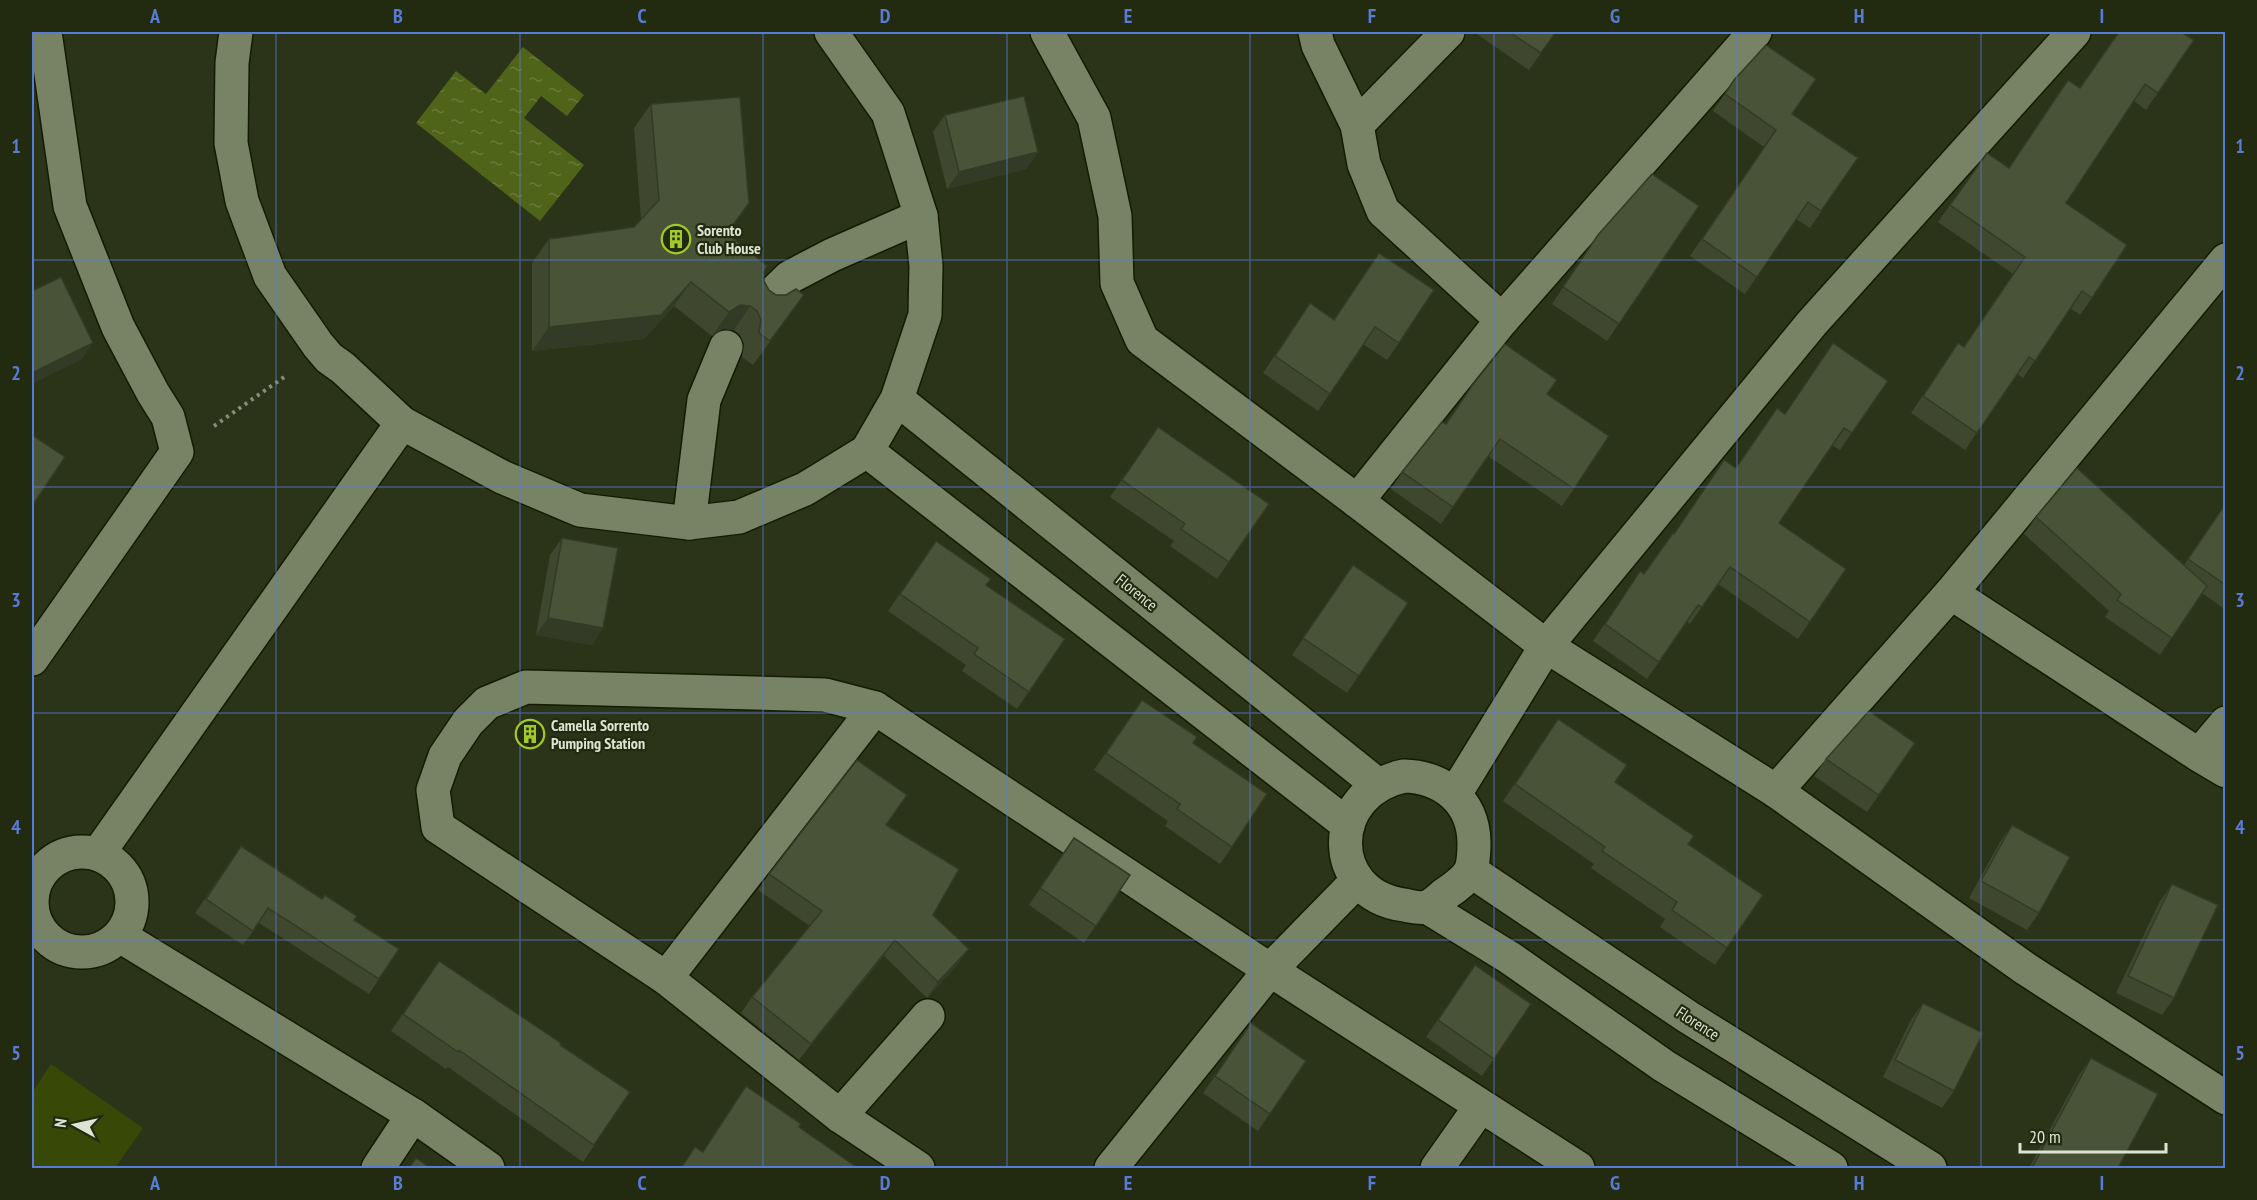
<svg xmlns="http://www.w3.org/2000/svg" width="2257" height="1200" font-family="'PT Sans Narrow',sans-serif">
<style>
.pitch{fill:#374807}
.water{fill:url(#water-ripples)}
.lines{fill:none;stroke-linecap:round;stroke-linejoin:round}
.minor-casing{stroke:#141b02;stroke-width:36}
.path{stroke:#868d78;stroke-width:4;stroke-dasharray:3 4.5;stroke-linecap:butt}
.minor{stroke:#788365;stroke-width:33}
.wall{fill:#3f472f}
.shaded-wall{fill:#333a26}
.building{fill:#495337;stroke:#333a26;stroke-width:1.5}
.grid{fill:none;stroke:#577bd7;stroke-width:1.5;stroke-opacity:0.55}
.labels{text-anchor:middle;stroke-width:4.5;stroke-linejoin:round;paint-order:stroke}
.poi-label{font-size:16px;font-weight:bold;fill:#dee4d4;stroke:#222a0f;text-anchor:start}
.street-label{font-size:16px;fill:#dee4d4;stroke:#222a0f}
.neatline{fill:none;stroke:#577bd7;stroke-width:2}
.grid-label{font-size:20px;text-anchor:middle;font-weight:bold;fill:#577bd7}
</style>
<defs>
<pattern id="water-ripples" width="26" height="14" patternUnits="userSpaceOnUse" patternTransform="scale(1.5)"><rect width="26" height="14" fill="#4f6419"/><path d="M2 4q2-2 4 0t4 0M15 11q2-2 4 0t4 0" fill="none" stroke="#687a3a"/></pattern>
</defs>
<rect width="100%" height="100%" fill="#2b3419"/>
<!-- pitch -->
<path class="pitch" d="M 51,1064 L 143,1128 L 115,1168 L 32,1168 L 32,1093 Z"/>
<!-- water -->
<path class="water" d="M 523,47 L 584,95 L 567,116 L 541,96 L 524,118 L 584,165 L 540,221 L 416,123 L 456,71 L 486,94 Z"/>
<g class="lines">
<!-- minor casing -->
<g class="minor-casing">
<g id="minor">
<path d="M 236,32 L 232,63 L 231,143 L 242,201 L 270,276 L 318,345 L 329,358 L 343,368 L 402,423 L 502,477 L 580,510 L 689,523 L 739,517 L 805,489 L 867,451 L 897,399 L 925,315 L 926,266 L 921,216 L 888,113 L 831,32"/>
<path d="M 1047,32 L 1094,118 L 1115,216 L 1117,283 L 1142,340 L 1357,501 L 1546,646 L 1776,791 L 2026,969 L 2226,1098"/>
<path d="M 1315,32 L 1318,45 L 1357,125 L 1364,164 L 1383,211 L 1502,320"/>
<path d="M 1357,125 L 1448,32"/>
<path d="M 765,301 L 790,277 L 832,255 L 921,216"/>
<path d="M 897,399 L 1378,785"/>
<path d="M 867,451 L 1348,825"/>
<path d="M 1357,501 L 1502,320 L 1755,32"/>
<path d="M 689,523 L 704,400 L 726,347"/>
<path d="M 1951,593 L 2199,755 L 2226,771"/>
<path d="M 32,659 L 177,452 L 168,417 L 153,393 L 118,327 L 70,206 L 45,32"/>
<path d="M 2199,755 L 2226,723"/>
<path d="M 1404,776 C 1443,777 1473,801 1474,842 C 1474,851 1474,861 1471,869 C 1468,878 1453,889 1445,894 C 1440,898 1433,905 1427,907 C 1420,909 1410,906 1404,905 C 1325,894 1327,792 1404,776 Z"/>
<path d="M 1776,791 L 1951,593 L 2226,260"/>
<path d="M 1455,794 L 1546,646 L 1812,323 L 2074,32"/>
<circle cx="82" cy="902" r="50"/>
<path d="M 98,854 L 402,423"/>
<path d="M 1471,871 L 1688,1017 L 1930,1168"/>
<path d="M 1427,907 L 1510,958 L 1664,1066 L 1831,1168"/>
<path d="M 120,936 L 413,1115 L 488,1168"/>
<path d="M 666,978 L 875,708"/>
<path d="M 840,1116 L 928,1016"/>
<path d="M 378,1168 L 413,1115"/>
<path d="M 918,1168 L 840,1116 L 666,978 L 438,827 L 433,790 L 445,756 L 468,722 L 487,703 L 526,687 L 825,695 L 875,708 L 1270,970 L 1578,1168"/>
<path d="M 1111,1168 L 1270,970 L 1357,881"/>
<path d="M 1437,1168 L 1480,1107"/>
</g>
</g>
<!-- path -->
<path class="path" d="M 214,426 L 287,375"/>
<!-- minor -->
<use href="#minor" class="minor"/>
</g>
<!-- wall -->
<g class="wall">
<path d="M 1474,32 L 1556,32 L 1529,70 Z"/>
<path d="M 2194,40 L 2146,110 L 2134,101 L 2066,203 L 2092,298 L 2080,315 L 2070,308 L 2023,378 L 2017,374 L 1965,450 L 1911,413 L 1958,343 L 1964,346 L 2013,274 L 1938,222 L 1987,153 L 2009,168 L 2068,80 L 2080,88 Z"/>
<path d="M 1734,80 L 1792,114 L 1858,158 L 1810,228 L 1796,219 L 1745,294 L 1690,256 L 1764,147 L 1713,111 Z"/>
<path d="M 651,104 L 727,234 L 764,272 L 764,281 L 769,290 L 776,295 L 804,295 L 753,365 L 742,357 L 744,344 L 740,335 L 734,330 L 723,329 L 712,336 L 674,306 L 644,339 L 532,351 L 532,263 L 549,239 L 634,227 L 641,219 L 634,128 Z"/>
<path d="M 945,115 L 1038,152 L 1026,169 L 947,189 L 933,132 Z"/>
<path d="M 1699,206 L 1607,341 L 1552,304 L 1598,235 Z"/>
<path d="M 1379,253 L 1399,343 L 1387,360 L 1363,344 L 1318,411 L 1263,373 L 1310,303 L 1334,319 Z"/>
<path d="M 1888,381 L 1840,450 L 1832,445 L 1779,523 L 1846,569 L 1798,639 L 1718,584 L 1690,624 L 1687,622 L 1647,679 L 1593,641 L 1640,571 L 1644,574 L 1674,534 L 1724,460 L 1735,468 L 1785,413 Z"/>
<path d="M 1547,394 L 1574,489 L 1562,506 L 1488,456 L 1441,524 L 1391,489 L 1402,472 Z"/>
<path d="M 1158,427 L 1269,504 L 1217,579 L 1170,546 L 1174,541 L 1110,497 Z"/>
<path d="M 2224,506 L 2226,507 L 2226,610 L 2202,593 L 2160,655 L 2105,617 L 2109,611 L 2024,534 L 2036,517 L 2184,565 Z"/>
<path d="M 562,538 L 603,628 L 592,645 L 536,635 L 550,555 Z"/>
<path d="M 936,541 L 986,585 L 1065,639 L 1017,709 L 962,671 L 966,665 L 888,611 Z"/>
<path d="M 1353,565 L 1408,603 L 1347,693 L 1292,655 Z"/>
<path d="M 1142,700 L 1193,743 L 1232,847 L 1220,864 L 1165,826 L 1168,821 L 1094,770 Z"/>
<path d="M 1558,719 L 1615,782 L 1688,844 L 1763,895 L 1715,965 L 1660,927 L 1665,919 L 1591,868 L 1594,864 L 1503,801 Z"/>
<path d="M 1915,743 L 1867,812 L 1814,776 L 1826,759 Z"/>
<path d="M 886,825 L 933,915 L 969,949 L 957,965 L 927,998 L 884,956 L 799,1060 L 741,1013 L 752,997 L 810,926 L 758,890 L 769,874 Z"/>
<path d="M 2012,825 L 2039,913 L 2027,930 L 1969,898 L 2000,842 Z"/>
<path d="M 1074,838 L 1130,875 L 1084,943 L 1029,905 Z"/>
<path d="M 231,860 L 354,920 L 379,979 L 369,994 L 259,923 L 243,945 L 195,913 Z"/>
<path d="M 2172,884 L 2174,998 L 2162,1015 L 2116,993 L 2160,901 Z"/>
<path d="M 439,961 L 630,1092 L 583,1162 L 448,1067 L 446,1069 L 391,1031 Z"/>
<path d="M 1475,965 L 1531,1004 L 1482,1076 L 1426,1037 Z"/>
<path d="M 1923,1003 L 1954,1091 L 1942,1108 L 1883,1077 L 1911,1020 Z"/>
<path d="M 1251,1023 L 1306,1061 L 1258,1131 L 1203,1093 Z"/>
<path d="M 2091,1058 L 2118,1168 L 2029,1168 L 2079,1075 Z"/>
</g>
<!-- shaded-wall -->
<g class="shaded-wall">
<path d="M 1038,152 L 1026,169 L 947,189 L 959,172 Z"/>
<path d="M 691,282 L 674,306 L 644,339 L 532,351 L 549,327 Z"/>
<path d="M 740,305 L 750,306 L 734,330 L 723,329 L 712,336 L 729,312 Z"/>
<path d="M 93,343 L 81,360 L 32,384 L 32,373 Z"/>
<path d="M 548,618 L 603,628 L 592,645 L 536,635 Z"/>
<path d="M 895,940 L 884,956 L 799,1060 L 811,1044 Z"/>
<path d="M 969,949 L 957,965 L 927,998 L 938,982 Z"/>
</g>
<!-- building -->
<g class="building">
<path d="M 1509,32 L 1556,32 L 1541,53 Z"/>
<path d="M 2119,32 L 2181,32 L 2194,40 L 2158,93 L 2145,84 L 2066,203 L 2127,245 L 2092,298 L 2082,291 L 2035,361 L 2029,357 L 1977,433 L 1923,396 L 1958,343 L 1964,347 L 2025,257 L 1950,205 L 1987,153 L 2009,168 L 2068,80 L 2080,88 Z"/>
<path d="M 1766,45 L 1816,79 L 1792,114 L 1858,158 L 1821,211 L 1808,202 L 1757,277 L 1702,239 L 1776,130 L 1725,94 L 1734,80 Z"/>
<path d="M 1024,96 L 1038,152 L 959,172 L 945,115 Z"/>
<path d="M 740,97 L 749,203 L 727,233 L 767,266 L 764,272 L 764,281 L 769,290 L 776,295 L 786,295 L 796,289 L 804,295 L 770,341 L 759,333 L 761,320 L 757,311 L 750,306 L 740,305 L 729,312 L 691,282 L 661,315 L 549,327 L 549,239 L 634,227 L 659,200 L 651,104 Z"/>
<path d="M 1652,174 L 1699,206 L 1619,324 L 1563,287 L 1598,235 Z"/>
<path d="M 1379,253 L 1434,290 L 1399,343 L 1375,327 L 1330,394 L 1275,356 L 1310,303 L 1334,320 Z"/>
<path d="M 61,277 L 93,343 L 32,373 L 32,283 L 34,290 Z"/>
<path d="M 1833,343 L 1888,381 L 1852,433 L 1844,428 L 1779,523 L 1846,569 L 1810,622 L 1730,567 L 1702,607 L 1698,605 L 1659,662 L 1605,624 L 1640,571 L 1644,574 L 1673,533 L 1674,534 L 1724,460 L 1736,468 L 1777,408 L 1785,414 Z"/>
<path d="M 1505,344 L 1557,380 L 1547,394 L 1609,436 L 1574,489 L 1500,439 L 1453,507 L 1402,472 L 1442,422 L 1446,424 L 1474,383 Z"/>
<path d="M 1158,427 L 1269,504 L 1229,562 L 1181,529 L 1185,524 L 1122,480 Z"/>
<path d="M 32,435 L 65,457 L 32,506 Z"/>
<path d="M 2077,468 L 2207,586 L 2172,638 L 2117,600 L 2121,594 L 2036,517 Z"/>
<path d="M 2224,506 L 2226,507 L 2226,585 L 2188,559 Z"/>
<path d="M 562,538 L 618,548 L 603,628 L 548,618 Z"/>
<path d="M 936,541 L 991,579 L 986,585 L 1065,639 L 1029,692 L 974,654 L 978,648 L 900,594 Z"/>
<path d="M 1353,565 L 1408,603 L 1359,676 L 1303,638 Z"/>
<path d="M 1142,700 L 1197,737 L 1193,743 L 1267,794 L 1232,847 L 1177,809 L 1180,804 L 1106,753 Z"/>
<path d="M 1869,711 L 1915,743 L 1879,795 L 1826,759 Z"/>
<path d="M 1558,719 L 1627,765 L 1615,782 L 1694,836 L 1688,844 L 1763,895 L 1727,948 L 1672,910 L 1677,902 L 1602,851 L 1605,847 L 1515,784 Z"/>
<path d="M 857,760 L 907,795 L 886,825 L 959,869 L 933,915 L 969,949 L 938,982 L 895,940 L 811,1044 L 752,997 L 822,911 L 769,874 Z"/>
<path d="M 2012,825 L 2070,857 L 2039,913 L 1981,881 Z"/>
<path d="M 1074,838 L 1130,875 L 1096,926 L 1040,888 Z"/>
<path d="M 241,846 L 322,899 L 325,895 L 357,916 L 354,920 L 399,949 L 379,979 L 268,908 L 253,931 L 206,899 Z"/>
<path d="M 2172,884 L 2218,905 L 2174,998 L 2128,976 Z"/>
<path d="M 439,961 L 561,1043 L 560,1045 L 630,1092 L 594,1145 L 459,1050 L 458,1052 L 403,1014 Z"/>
<path d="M 1475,965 L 1531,1004 L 1494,1059 L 1438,1020 Z"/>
<path d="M 1923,1003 L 1983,1033 L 1954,1091 L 1895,1060 Z"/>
<path d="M 1251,1023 L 1306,1061 L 1270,1114 L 1215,1076 Z"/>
<path d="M 2091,1058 L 2158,1094 L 2118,1168 L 2037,1168 L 2033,1166 Z"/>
<path d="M 746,1086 L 801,1124 L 799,1127 L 858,1168 L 681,1168 L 695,1147 L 703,1152 Z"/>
<path d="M 416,1158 L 431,1168 L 409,1168 Z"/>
</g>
<!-- grid -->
<path class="grid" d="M 276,32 L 276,1168M 520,32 L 520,1168M 763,32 L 763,1168M 1007,32 L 1007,1168M 1250,32 L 1250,1168M 1494,32 L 1494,1168M 1737,32 L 1737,1168M 1981,32 L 1981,1168M 32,260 L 2226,260M 32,487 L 2226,487M 32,713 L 2226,713M 32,940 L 2226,940"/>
<!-- icons -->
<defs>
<g id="building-ring" transform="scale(1.5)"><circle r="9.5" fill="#222a0f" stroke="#a1c92a" stroke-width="1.5"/><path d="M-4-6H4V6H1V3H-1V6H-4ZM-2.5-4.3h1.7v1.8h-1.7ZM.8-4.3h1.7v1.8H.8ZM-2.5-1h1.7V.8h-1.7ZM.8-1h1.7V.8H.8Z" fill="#a1c92a"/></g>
</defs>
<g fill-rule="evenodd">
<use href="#building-ring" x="676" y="239"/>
<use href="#building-ring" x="530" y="734"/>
</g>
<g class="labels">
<!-- poi labels -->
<g class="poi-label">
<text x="697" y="236">Sorento<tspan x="697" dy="18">Club House</tspan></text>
<text x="551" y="731">Camella Sorrento<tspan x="551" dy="18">Pumping Station</tspan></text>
</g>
<!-- street labels -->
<g class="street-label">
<text transform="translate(1137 592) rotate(39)" y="6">Florence</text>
<text transform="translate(1698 1023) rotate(33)" y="6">Florence</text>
</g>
</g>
<!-- border -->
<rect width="2257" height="1200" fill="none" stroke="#222a0f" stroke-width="66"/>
<!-- north arrow -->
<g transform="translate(75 1125) rotate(278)" stroke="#222a0f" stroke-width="4.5" paint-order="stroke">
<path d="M0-4.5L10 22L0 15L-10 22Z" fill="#dee4d4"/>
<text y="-9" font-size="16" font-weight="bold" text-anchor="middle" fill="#dee4d4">N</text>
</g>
<!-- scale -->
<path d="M2020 1143v9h146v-9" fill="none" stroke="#dee4d4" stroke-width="3"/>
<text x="2029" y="1143" font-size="18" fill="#dee4d4" stroke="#222a0f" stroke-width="4.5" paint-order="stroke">20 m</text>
<rect x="33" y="33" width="2191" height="1134" class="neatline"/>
<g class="grid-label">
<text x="155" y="23">A</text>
<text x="398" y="23">B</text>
<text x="642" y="23">C</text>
<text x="885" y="23">D</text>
<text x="1128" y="23">E</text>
<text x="1372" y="23">F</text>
<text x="1615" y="23">G</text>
<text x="1859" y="23">H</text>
<text x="2102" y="23">I</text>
<text x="16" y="153">1</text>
<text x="2240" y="153">1</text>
<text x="16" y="380">2</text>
<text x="2240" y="380">2</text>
<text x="16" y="607">3</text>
<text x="2240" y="607">3</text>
<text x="16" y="834">4</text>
<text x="2240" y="834">4</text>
<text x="16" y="1060">5</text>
<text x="2240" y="1060">5</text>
<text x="155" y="1190">A</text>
<text x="398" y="1190">B</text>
<text x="642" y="1190">C</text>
<text x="885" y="1190">D</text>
<text x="1128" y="1190">E</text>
<text x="1372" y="1190">F</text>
<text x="1615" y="1190">G</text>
<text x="1859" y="1190">H</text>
<text x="2102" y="1190">I</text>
</g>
</svg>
